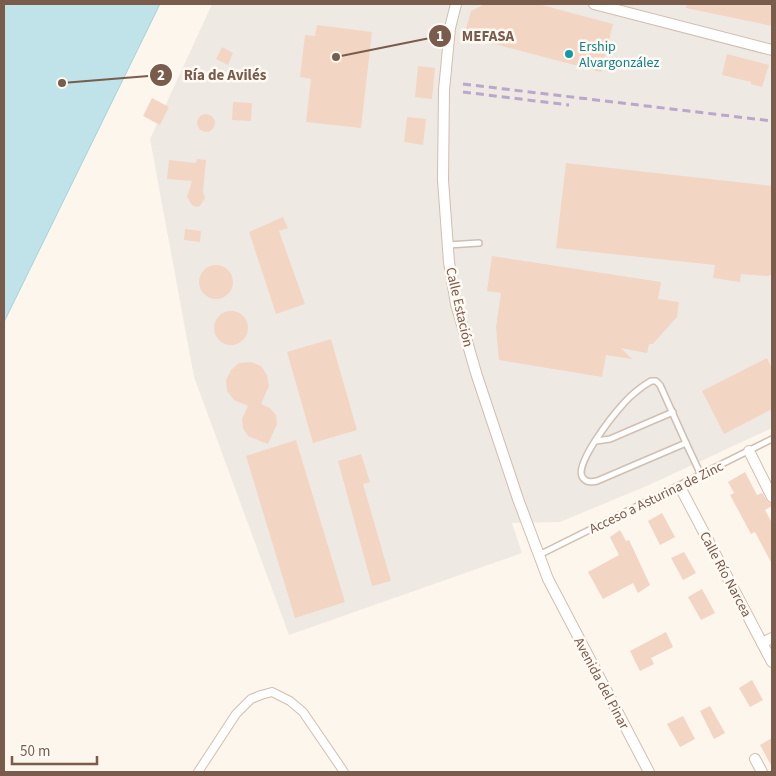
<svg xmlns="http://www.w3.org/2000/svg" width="776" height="776" font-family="'Source Sans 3',sans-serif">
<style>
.industrial{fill:#efe9e4}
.water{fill:#bfe3e8;stroke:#a5d3da}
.building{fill:#f3d5c3}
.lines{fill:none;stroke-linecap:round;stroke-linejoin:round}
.service-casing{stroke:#d1beb0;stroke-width:8}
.pedestrian-casing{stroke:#d1beb0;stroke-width:10}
.minor-casing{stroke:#d1beb0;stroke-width:12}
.service{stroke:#fff;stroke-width:5}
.pedestrian{stroke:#fff;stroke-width:8}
.minor{stroke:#fff;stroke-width:10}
.rail{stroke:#b9a8c9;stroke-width:3;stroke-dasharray:8 5;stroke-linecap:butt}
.culture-dot{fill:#0f9aa8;stroke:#fffaf3;stroke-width:2}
.labels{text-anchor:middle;stroke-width:5;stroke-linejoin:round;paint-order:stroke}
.culture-label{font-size:14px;fill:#0d838f;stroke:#fffaf3;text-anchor:start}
.street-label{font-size:14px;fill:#7a5c4d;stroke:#fffaf3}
.leader{fill:none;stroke:#7a5c4d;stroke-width:2}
.callout-dot{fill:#7a5c4d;stroke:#fffaf3;stroke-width:2}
.mark-label{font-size:15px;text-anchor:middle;font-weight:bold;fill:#fff}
.callout-label{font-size:15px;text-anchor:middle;font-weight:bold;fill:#7a5c4d;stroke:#fffaf3;stroke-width:5;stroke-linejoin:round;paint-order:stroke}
</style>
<rect width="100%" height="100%" fill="#fdf6ec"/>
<!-- industrial -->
<path class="industrial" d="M 212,4 L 772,4 L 772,428 L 649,485 L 560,522 L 512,523 L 522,553 L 289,635 L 194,377 L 150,139 Z"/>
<!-- water -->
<path class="water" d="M 4,4 L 160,4 L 4,322 Z"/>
<!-- building -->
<g class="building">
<path d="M 485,4 L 538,4 L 613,24 L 601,72 L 464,36 L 471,11 Z"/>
<path d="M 687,4 L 772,4 L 772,26 L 686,8 Z"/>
<path d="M 317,25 L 372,32 L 361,128 L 306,122 L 311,79 L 300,77 L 305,35 L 315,36 Z"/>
<path d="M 222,47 L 233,53 L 228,65 L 216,59 Z"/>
<path d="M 727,54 L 769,65 L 762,87 L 751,84 L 751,82 L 722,75 Z"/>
<path d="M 418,66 L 435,68 L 432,99 L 415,97 Z"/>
<path d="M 152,98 L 169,107 L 160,125 L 143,116 Z"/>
<path d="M 233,102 L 252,103 L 251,121 L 232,120 Z"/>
<circle cx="206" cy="123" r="9"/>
<path d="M 407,117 L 426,119 L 423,145 L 404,142 Z"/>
<path d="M 197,159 L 206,160 L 203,192 L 205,198 L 200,206 L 196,207 L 192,205 L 187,197 L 192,181 L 167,179 L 169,160 L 196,163 Z"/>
<path d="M 566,163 L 772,186 L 772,274 L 768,276 L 741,274 L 740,282 L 713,278 L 715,265 L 556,248 Z"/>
<path d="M 283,217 L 288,228 L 279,231 L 305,304 L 276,314 L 249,232 Z"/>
<path d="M 185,229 L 201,231 L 200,242 L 184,240 Z"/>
<path d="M 492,256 L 661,282 L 658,299 L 679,302 L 677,317 L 653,344 L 649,344 L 647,353 L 621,348 L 632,359 L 606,355 L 602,377 L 499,360 L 496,327 L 501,293 L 487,291 Z"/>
<circle cx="216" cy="282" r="17"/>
<circle cx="231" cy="328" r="17"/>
<path d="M 331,339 L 357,430 L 313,443 L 287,352 Z"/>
<path d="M 767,358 L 772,369 L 772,409 L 724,434 L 702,391 Z"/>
<path d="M 251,362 L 261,366 L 267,375 L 269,386 L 261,404 L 270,408 L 276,415 L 277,424 L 268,444 L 248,436 L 243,428 L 242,419 L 248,406 L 234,400 L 227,391 L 226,380 L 231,370 L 239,363 Z"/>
<path d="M 296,440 L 345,602 L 295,618 L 246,456 Z"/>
<path d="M 361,454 L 370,482 L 363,484 L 391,581 L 372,586 L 338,461 Z"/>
<path d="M 745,472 L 757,495 L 762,493 L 768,502 L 772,504 L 772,506 L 765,510 L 772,523 L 772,564 L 755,532 L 751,534 L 730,495 L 734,493 L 728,482 Z"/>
<path d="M 662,513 L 675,537 L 660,545 L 648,521 Z"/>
<path d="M 620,530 L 626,541 L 629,540 L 650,585 L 638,593 L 633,583 L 603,599 L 588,572 L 619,555 L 610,537 Z"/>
<path d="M 684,552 L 696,573 L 683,580 L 671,558 Z"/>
<path d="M 702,589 L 715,613 L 701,620 L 688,597 Z"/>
<path d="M 666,632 L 673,647 L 651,658 L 654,664 L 640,671 L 630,651 Z"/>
<path d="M 752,680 L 763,700 L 750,707 L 739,688 Z"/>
<path d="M 710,706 L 725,733 L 714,739 L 700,711 Z"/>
<path d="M 683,716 L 695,739 L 680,747 L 667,724 Z"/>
<path d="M 772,738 L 772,767 L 760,745 Z"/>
</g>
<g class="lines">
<!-- service casing -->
<g class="service-casing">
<g id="service">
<path d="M 448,245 L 479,243"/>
<path d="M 651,381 L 656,381 L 660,385 L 686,443 L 597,481 C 592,482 587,483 583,478 C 572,466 614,414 624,403 C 632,394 641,387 651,381 Z"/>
<path d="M 596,441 L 610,439 L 673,412"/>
<path d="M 686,443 L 701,475"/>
<path d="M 539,555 L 772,439"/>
</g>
</g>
<!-- pedestrian casing -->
<g class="pedestrian-casing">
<path id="pedestrian" d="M 198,772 L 236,714 L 251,699 L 261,695 L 272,692 L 290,701 L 303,712 L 344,772"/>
</g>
<!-- minor casing -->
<g class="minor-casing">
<g id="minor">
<path d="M 456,4 L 450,28 L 444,90 L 443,180 L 449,262 L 456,304 L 477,376 L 518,499 L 548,579 L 649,772"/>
<path d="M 594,4 L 772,50"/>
<path d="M 749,451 L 772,497"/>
<path d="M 680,487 L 772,662"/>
<path d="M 762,643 L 772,638"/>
<path d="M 755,759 L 762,772"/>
</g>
</g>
<!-- service -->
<use href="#service" class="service"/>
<!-- pedestrian -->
<use href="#pedestrian" class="pedestrian"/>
<!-- minor -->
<use href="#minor" class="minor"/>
<!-- rail -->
<g class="rail">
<path d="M 463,84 L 772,121"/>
<path d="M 463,92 L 569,105"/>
</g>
</g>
<!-- markers -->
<circle class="culture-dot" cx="569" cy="54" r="5"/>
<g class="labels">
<!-- culture labels -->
<g class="culture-label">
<text x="579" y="51">Ership<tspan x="579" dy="16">Alvargonzález</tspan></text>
</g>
<!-- street labels -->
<g class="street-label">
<text transform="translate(460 307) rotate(77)" y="5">Calle Estación</text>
<text transform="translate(656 497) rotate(-26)" y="5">Acceso a Asturina de Zinc</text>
<text transform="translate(726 574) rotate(62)" y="5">Calle Río Narcea</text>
<text transform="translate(602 683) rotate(62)" y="5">Avenida del Pinar</text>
</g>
</g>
<!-- callouts -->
<path class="leader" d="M336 57L440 36M62 83L161 75"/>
<g class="callout-dot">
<circle cx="336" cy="57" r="5"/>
<circle cx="62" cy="83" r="5"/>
<circle cx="440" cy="36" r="12"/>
<circle cx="161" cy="75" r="12"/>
</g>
<g class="mark-label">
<text x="440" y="41">1</text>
<text x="161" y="80">2</text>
</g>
<g class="callout-label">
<text x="488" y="41">MEFASA</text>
<text x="225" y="80">Ría de Avilés</text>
</g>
<!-- border -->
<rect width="776" height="776" fill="none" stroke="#7a5c4d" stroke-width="10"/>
<!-- scale -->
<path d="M12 756v8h85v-8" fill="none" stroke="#7a5c4d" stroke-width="2.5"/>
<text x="20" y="756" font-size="15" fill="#7a5c4d" stroke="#fffaf3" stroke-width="4" paint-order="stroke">50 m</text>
</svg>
